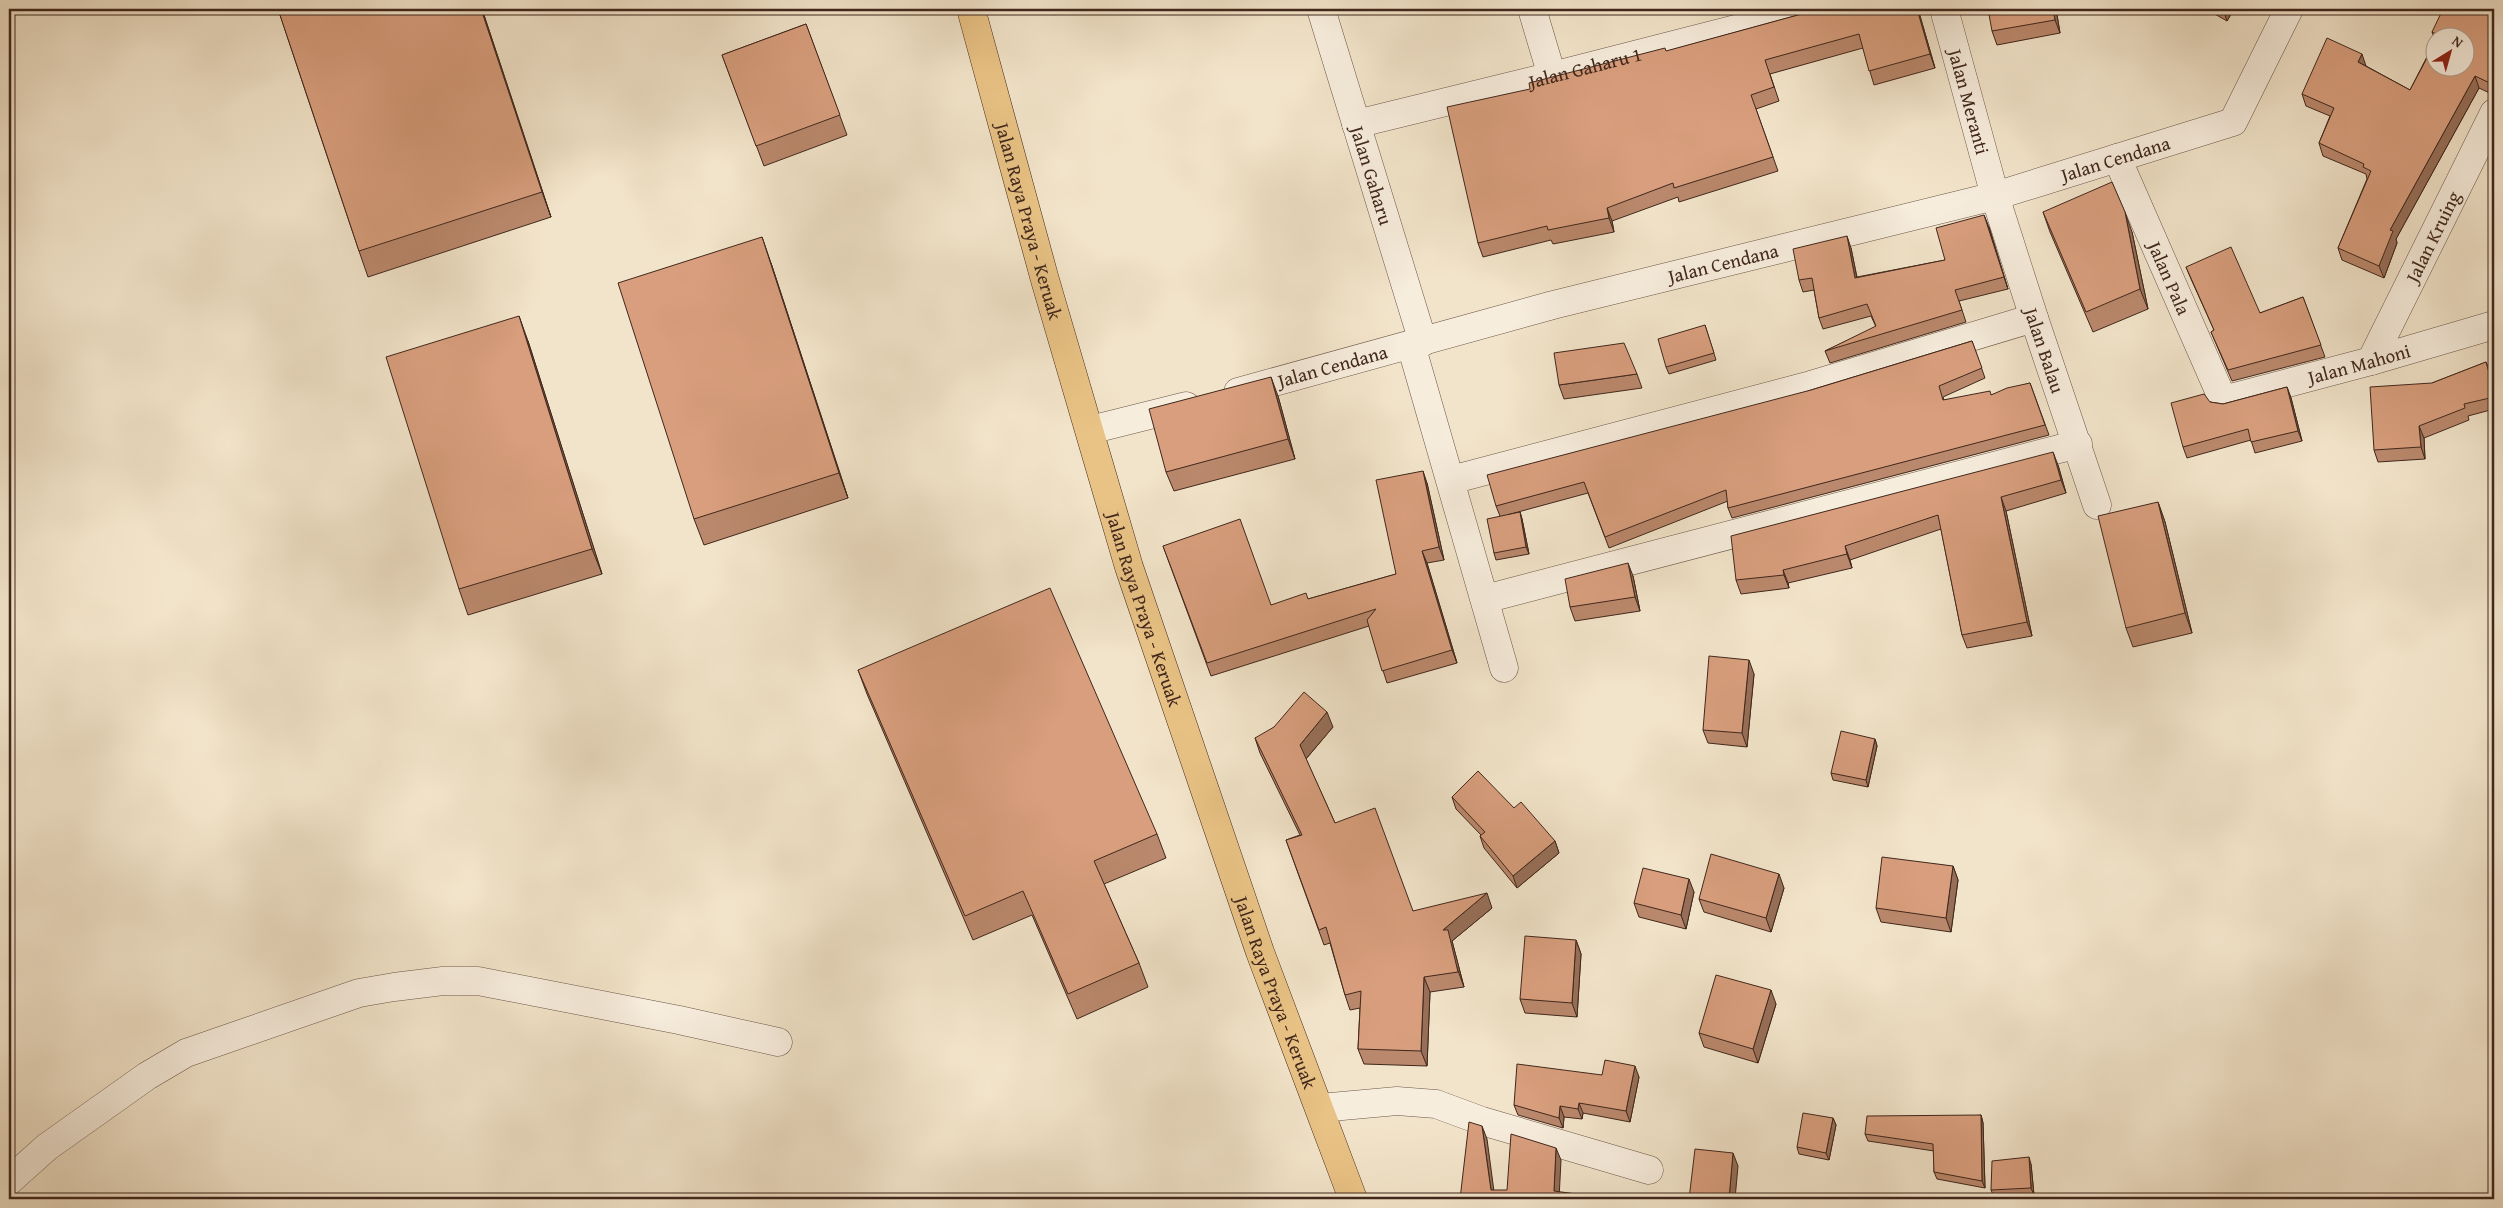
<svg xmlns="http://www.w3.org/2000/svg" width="2503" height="1208" font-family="'Gentium Book Plus',serif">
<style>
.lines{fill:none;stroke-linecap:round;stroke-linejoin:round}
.minor-casing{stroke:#6c5648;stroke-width:29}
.major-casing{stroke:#40271c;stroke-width:29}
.minor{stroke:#f7eddd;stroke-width:28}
.major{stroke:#e9c285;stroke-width:28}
.wall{fill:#ba886c;stroke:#40271c;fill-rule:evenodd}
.shaded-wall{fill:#976f58;stroke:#40271c}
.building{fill:#d89e7d;stroke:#40271c}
.labels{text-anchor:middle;stroke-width:4;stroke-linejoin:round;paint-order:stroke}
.street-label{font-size:19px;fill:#40271c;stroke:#f7eddd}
</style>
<rect width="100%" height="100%" fill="#f2e4ca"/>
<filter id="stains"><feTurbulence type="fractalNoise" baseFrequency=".004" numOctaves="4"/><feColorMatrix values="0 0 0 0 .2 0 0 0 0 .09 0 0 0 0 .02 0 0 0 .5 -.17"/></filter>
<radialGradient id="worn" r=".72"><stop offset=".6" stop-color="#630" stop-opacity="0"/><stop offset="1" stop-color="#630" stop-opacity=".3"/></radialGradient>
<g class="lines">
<!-- minor casing -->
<g class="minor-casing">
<g id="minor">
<path id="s1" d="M 1321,9 L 1423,342"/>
<path d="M 1532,9 L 1552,76"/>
<path id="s2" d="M 1944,9 L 1995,196 L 2034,318 L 2097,505"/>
<path id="s3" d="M 1356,124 L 1552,76 L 1814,9"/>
<path id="s4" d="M 2117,158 L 2223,400 L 2371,361 L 2494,325"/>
<path d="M 1411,345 L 1504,668"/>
<path id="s5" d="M 2371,361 L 2494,113"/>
<path id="s6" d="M 1238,392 L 1553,305 L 1995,196 L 2233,122 L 2289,9"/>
<path d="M 1090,430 L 1186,406"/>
<path d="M 1451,480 L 1811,385 L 2034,318"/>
<path d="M 1485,599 L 2078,444"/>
<path d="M 1320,1108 L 1397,1101 L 1436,1104 L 1482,1121 L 1649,1170"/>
<path d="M 9,1181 L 47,1147 L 147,1076 L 186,1053 L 359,993 L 394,987 L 443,981 L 478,981 L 679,1020 L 778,1042"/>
</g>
</g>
<!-- major casing -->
<g class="major-casing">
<g id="major">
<path id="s7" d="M 971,9 L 1045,280 L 1129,567 L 1260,952 L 1353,1199"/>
</g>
</g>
<!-- minor -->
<use href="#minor" class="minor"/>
<!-- major -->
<use href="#major" class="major"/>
</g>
<!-- wall -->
<g class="wall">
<path d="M 278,9 L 482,9 L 551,217 L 368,277 L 359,251 Z"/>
<path d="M 1051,9 L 1067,9 L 1054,15 Z"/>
<path d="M 1377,9 L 1410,9 L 1378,11 Z"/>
<path d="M 1820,9 L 1918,9 L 1935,68 L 1874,85 L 1863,48 L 1770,74 L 1779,101 L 1756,109 L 1778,171 L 1679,202 L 1678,197 L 1612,221 L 1614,232 L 1553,244 L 1551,240 L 1483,257 L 1478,243 L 1530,89 Z"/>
<path d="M 2056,9 L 2060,33 L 1997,45 L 1992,31 Z"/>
<path d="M 2206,9 L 2234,9 L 2227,21 Z"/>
<path d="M 2494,9 L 2494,95 L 2479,88 L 2396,239 L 2397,243 L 2384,278 L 2342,260 L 2338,248 L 2367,179 L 2366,174 L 2323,156 L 2319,143 L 2330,116 L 2306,106 L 2302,94 L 2366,66 L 2410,90 L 2435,41 L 2432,32 ZM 2436,38 L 2466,38 L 2436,68 Z"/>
<path d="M 806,24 L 847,135 L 764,166 L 722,55 Z"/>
<path d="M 2043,212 L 2132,232 L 2148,309 L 2093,332 L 2050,232 Z"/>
<path d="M 1989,227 L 2008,289 L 1959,301 L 1966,322 L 1830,363 L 1825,351 L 1876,327 L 1871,316 L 1823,329 L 1819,318 L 1814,290 L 1803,292 L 1799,280 L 1851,248 L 1857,277 L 1945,260 Z"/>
<path d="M 771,263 L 848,498 L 704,545 L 694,519 Z"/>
<path d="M 2186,267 L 2260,313 L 2303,297 L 2325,357 L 2232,381 L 2211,332 L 2214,330 L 2191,279 Z"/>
<path d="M 1705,325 L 1716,360 L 1669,374 L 1666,367 Z"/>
<path d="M 528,341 L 602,574 L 468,615 L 459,589 Z"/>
<path d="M 1972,341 L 1985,378 L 1943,397 L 1944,400 L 1991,395 L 2030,383 L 2049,435 L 1732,518 L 1728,508 L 1728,501 L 1609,548 L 1588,493 L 1507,515 L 1520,512 L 1522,519 L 1529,554 L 1496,560 L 1494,553 L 1500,516 L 1496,506 L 1811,390 Z"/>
<path d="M 2486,362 L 2494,387 L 2494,409 L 2468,416 L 2469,420 L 2424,438 L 2425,459 L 2378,462 L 2374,450 L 2432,383 Z"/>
<path d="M 1637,374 L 1642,388 L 1564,399 L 1559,385 Z"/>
<path d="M 2287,387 L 2291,398 L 2302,441 L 2255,453 L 2251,440 L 2187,458 L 2183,447 L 2210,402 L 2223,404 Z"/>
<path d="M 1278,396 L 1295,459 L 1174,491 L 1166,472 Z"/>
<path d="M 2058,465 L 2066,493 L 2006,511 L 2032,636 L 1967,648 L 1962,635 L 1941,529 L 1850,560 L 1852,568 L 1788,583 L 1789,588 L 1741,594 L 1736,580 Z"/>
<path d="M 1427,483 L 1444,560 L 1427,563 L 1457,663 L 1387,683 L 1369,626 L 1211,676 L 1163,546 L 1271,605 L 1308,599 L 1396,574 Z"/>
<path d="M 2158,502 L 2165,522 L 2192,633 L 2133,647 L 2126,628 Z"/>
<path d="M 1633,576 L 1640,611 L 1575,621 L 1570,607 Z"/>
<path d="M 858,670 L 1157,834 L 1166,858 L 1104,884 L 1139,963 L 1148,987 L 1077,1019 L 1032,915 L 973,940 L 867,694 Z"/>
<path d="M 1754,674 L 1747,747 L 1708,743 L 1703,730 Z"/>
<path d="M 1333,727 L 1306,759 L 1335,823 L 1413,911 L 1492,908 L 1452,941 L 1464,987 L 1430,992 L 1427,1066 L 1364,1064 L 1358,1049 L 1360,1008 L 1350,1010 L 1345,995 L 1330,943 L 1324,945 L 1286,840 L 1300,835 L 1260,753 L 1255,738 Z"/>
<path d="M 1875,739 L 1877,746 L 1868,787 L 1833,780 L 1831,773 Z"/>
<path d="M 1452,797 L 1514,808 L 1555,841 L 1559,853 L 1517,888 L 1484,848 L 1480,836 L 1481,835 L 1456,809 Z"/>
<path d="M 1953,866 L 1958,880 L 1951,932 L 1881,922 L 1876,908 Z"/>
<path d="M 1784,888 L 1771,932 L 1704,912 L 1699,899 Z"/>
<path d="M 1694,892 L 1686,929 L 1639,917 L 1634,903 Z"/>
<path d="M 1576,940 L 1581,954 L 1577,1017 L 1525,1013 L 1520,999 Z"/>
<path d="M 1776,1004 L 1758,1063 L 1704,1047 L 1699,1033 Z"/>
<path d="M 1602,1075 L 1639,1077 L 1630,1122 L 1583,1113 L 1582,1119 L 1564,1117 L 1563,1128 L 1518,1115 L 1514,1105 Z"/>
<path d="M 1981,1115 L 1983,1123 L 1985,1188 L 1937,1179 L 1934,1172 L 1934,1151 L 1868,1141 L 1865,1134 Z"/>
<path d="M 1833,1118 L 1836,1125 L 1829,1160 L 1799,1154 L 1797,1147 Z"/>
<path d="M 2031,1164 L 2034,1195 L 1994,1197 L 1991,1190 Z"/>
</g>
<!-- shaded-wall -->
<g class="shaded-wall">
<path d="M 481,9 L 482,9 L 551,217 L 542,192 Z"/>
<path d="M 1917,9 L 1918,9 L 1935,68 L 1930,54 Z"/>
<path d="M 2053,9 L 2056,9 L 2060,33 L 2055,20 Z"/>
<path d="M 2223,9 L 2234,9 L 2227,21 Z"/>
<path d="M 2362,54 L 2366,66 L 2358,62 Z"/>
<path d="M 2475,76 L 2479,88 L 2396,239 L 2397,243 L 2384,278 L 2379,266 L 2390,230 Z"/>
<path d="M 1607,208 L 1612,221 L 1614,232 L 1609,218 Z"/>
<path d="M 2125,212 L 2132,232 L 2148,309 L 2140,289 Z"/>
<path d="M 1984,215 L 1989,227 L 2008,289 L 2004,277 Z"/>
<path d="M 1847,236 L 1851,248 L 1859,289 L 1855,278 Z"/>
<path d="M 762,237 L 771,263 L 848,498 L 839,473 Z"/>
<path d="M 519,316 L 528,341 L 602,574 L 592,549 Z"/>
<path d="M 2486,362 L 2491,374 L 2494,387 L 2494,391 Z"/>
<path d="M 1271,377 L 1278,396 L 1295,459 L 1288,439 Z"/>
<path d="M 2287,387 L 2291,398 L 2302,441 L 2298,431 Z"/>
<path d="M 2419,426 L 2424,438 L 2425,459 L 2421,447 Z"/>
<path d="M 2053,452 L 2058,465 L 2066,493 L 2061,480 Z"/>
<path d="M 1423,471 L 1427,483 L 1444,560 L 1439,547 Z"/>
<path d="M 2001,497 L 2006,511 L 2032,636 L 2027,622 Z"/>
<path d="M 2158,502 L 2165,522 L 2192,633 L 2185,613 Z"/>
<path d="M 1520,512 L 1522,519 L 1529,554 L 1526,547 Z"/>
<path d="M 1845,546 L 1850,560 L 1852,568 L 1847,554 Z"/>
<path d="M 1422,551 L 1427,563 L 1457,663 L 1452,650 Z"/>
<path d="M 1628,563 L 1633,576 L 1640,611 L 1635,597 Z"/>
<path d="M 1783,570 L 1788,583 L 1789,588 L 1784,575 Z"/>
<path d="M 1749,660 L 1754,674 L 1747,747 L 1742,733 Z"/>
<path d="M 1327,712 L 1333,727 L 1305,760 L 1300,745 Z"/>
<path d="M 1875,739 L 1877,746 L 1868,787 L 1866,780 Z"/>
<path d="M 1555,841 L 1559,853 L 1517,888 L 1513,876 Z"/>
<path d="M 1953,866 L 1958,880 L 1951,932 L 1946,918 Z"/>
<path d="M 1779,874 L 1784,888 L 1771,932 L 1766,918 Z"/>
<path d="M 1689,879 L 1694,892 L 1686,929 L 1681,915 Z"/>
<path d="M 1487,893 L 1492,908 L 1452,941 L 1464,987 L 1443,930 Z"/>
<path d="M 1576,940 L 1581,954 L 1577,1017 L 1572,1003 Z"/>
<path d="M 1424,977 L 1430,992 L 1427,1066 L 1421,1051 Z"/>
<path d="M 1771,990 L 1776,1004 L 1758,1063 L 1753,1049 Z"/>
<path d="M 1635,1066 L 1639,1077 L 1630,1122 L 1626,1111 Z"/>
<path d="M 1579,1103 L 1583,1113 L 1582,1119 L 1578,1109 Z"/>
<path d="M 1560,1106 L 1564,1117 L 1563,1128 L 1559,1118 Z"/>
<path d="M 1981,1115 L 1983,1123 L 1985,1188 L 1982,1181 Z"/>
<path d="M 1833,1118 L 1836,1125 L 1829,1160 L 1826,1153 Z"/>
<path d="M 1482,1126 L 1487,1139 L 1495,1199 L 1491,1190 Z"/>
<path d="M 1556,1148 L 1561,1160 L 1559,1199 L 1554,1191 Z"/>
<path d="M 1733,1153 L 1738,1166 L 1735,1199 L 1729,1199 Z"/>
<path d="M 2029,1157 L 2031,1164 L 2034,1195 L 2031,1188 Z"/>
</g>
<!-- building -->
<g class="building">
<path d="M 278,9 L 481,9 L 542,192 L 359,251 Z"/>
<path d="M 1820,9 L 1917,9 L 1930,54 L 1869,71 L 1859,34 L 1765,60 L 1774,87 L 1751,95 L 1773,157 L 1674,188 L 1673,183 L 1607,208 L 1609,218 L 1548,230 L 1547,226 L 1478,243 L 1447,107 L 1530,89 L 1529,83 L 1665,48 L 1666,51 Z"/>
<path d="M 1988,9 L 2053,9 L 2055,20 L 1992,31 Z"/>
<path d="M 2443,9 L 2494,9 L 2494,85 L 2475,76 L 2390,230 L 2393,231 L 2379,266 L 2338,248 L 2371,171 L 2363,167 L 2364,164 L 2319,143 L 2334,108 L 2302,94 L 2327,38 L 2362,54 L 2358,62 L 2410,90 L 2436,41 L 2436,68 L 2466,68 L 2466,38 L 2437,38 L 2439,35 L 2432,32 Z"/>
<path d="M 806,24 L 840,115 L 756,146 L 722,55 Z"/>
<path d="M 2112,182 L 2125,212 L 2140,289 L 2086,312 L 2043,212 Z"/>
<path d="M 1984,215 L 2004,277 L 1955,290 L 1962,310 L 1825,351 L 1876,326 L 1867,304 L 1819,318 L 1812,278 L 1799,280 L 1793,249 L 1847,236 L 1855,278 L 1945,260 L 1936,228 Z"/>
<path d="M 762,237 L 839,473 L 694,519 L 618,283 Z"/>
<path d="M 2231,247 L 2260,313 L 2303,297 L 2321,345 L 2228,370 L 2211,332 L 2214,330 L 2186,267 Z"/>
<path d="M 519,316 L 592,549 L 459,589 L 386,357 Z"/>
<path d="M 1705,325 L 1714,353 L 1666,367 L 1658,339 Z"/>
<path d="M 1972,341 L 1982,368 L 1939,386 L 1943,400 L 1990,391 L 1991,395 L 2007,388 L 2030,383 L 2045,425 L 1728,508 L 1726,490 L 1605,537 L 1584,482 L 1496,506 L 1487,475 L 1811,390 Z"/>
<path d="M 1624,343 L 1637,374 L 1559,385 L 1554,353 Z"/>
<path d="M 2486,362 L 2494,391 L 2494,397 L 2464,404 L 2465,408 L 2419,426 L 2421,447 L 2374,450 L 2370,387 L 2432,383 Z"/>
<path d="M 1271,377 L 1288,439 L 1166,472 L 1149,409 Z"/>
<path d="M 2287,387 L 2298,431 L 2251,442 L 2248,429 L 2183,447 L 2171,403 L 2204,394 L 2210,402 L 2223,404 Z"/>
<path d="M 2053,452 L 2061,480 L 2001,497 L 2027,622 L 1962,635 L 1938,515 L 1845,546 L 1847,554 L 1783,570 L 1784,575 L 1736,580 L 1731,536 Z"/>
<path d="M 1423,471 L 1439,547 L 1422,551 L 1452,650 L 1382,671 L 1367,620 L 1376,609 L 1207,663 L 1163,546 L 1240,519 L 1271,605 L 1306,593 L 1308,599 L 1396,574 L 1376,480 Z"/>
<path d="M 2158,502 L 2185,613 L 2126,628 L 2098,516 Z"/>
<path d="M 1520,512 L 1526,547 L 1494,553 L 1487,519 Z"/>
<path d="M 1628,563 L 1635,597 L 1570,607 L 1565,579 Z"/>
<path d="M 1050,588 L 1157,834 L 1094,861 L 1139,963 L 1068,994 L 1023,891 L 965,916 L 858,670 Z"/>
<path d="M 1709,656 L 1749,660 L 1742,733 L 1703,730 Z"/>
<path d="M 1304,692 L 1327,712 L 1300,745 L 1335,823 L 1375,808 L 1413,911 L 1487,893 L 1443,930 L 1448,930 L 1458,972 L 1424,977 L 1421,1051 L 1358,1049 L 1361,991 L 1345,995 L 1326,927 L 1319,930 L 1286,840 L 1302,835 L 1255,738 L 1274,727 Z"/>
<path d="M 1841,731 L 1875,739 L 1866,780 L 1831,773 Z"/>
<path d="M 1478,771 L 1514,808 L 1521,802 L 1555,841 L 1513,876 L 1480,836 L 1485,832 L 1452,797 Z"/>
<path d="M 1711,854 L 1779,874 L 1766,918 L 1699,899 Z"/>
<path d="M 1882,857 L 1953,866 L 1946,918 L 1876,908 Z"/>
<path d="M 1643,868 L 1689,879 L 1681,915 L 1634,903 Z"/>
<path d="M 1525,936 L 1576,940 L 1572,1003 L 1520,999 Z"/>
<path d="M 1716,975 L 1771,990 L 1753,1049 L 1699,1033 Z"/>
<path d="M 1605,1060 L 1635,1066 L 1626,1111 L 1579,1103 L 1578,1109 L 1560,1106 L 1559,1118 L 1514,1105 L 1517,1064 L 1602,1075 Z"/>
<path d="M 1803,1113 L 1833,1118 L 1826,1153 L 1797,1147 Z"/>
<path d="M 1981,1115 L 1982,1181 L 1934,1172 L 1933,1144 L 1865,1134 L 1867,1116 Z"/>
<path d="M 1469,1122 L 1482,1126 L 1491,1190 L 1507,1190 L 1511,1134 L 1556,1148 L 1554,1191 L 1599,1197 L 1598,1199 L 1460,1199 Z"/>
<path d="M 1695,1149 L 1733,1153 L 1729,1199 L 1689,1199 Z"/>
<path d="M 2029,1157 L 2031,1188 L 1991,1190 L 1992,1161 Z"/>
</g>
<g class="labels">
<!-- street labels -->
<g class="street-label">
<text dy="7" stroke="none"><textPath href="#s3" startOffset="236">Jalan Gaharu 1</textPath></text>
<text dy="7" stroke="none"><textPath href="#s2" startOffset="96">Jalan Meranti</textPath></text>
<text dy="7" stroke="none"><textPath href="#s6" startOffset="908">Jalan Cendana</textPath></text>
<text dy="7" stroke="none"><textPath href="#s1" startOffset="174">Jalan Gaharu</textPath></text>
<text dy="7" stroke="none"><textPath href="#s7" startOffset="220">Jalan Raya Praya - Keruak</textPath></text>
<text dy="7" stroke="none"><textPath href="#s5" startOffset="139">Jalan Kruing</textPath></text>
<text dy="7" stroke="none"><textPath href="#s6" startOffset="502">Jalan Cendana</textPath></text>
<text dy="7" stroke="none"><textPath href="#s4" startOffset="131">Jalan Pala</textPath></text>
<text dy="7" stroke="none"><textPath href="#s2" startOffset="356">Jalan Balau</textPath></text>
<text dy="7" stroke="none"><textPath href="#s4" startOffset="405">Jalan Mahoni</textPath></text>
<text dy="7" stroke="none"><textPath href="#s6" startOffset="98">Jalan Cendana</textPath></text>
<text dy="7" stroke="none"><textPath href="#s7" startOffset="625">Jalan Raya Praya - Keruak</textPath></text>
<text dy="7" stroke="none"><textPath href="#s7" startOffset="1030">Jalan Raya Praya - Keruak</textPath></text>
</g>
</g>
<!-- margin -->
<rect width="2503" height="1208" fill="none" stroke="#f2e4ca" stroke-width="30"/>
<rect x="10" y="10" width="2483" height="1188" fill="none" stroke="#40271c" stroke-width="2.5"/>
<rect x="15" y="15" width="2473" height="1178" fill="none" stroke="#40271c"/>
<!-- north arrow -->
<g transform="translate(2450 52) rotate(37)"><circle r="24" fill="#f7eddd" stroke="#ae9e90"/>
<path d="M0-4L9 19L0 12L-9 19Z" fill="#8f2418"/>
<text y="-8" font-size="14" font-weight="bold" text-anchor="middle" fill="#40271c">N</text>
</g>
<rect width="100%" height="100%" filter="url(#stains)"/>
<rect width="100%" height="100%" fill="url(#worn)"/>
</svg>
